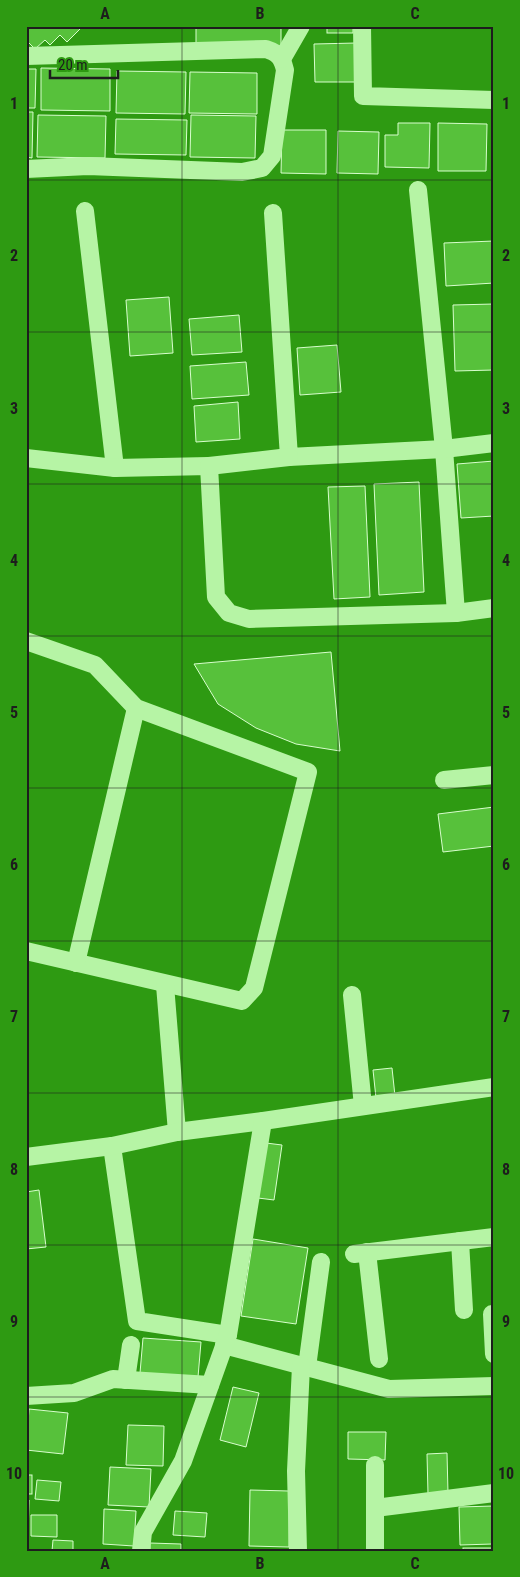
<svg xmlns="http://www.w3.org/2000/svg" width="520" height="1577" font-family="'Roboto Condensed',sans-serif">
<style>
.building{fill:#57c13b;stroke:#d8fecd}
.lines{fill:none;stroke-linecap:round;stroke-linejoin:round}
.minor{stroke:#b6f4a5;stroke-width:18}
.grid{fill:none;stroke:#1d1d1d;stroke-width:1;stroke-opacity:0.55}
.neatline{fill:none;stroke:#1d1d1d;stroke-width:2}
.grid-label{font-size:16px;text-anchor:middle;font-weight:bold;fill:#1d1d1d}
</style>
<rect width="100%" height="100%" fill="#2e9a12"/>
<!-- building -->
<g class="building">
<path d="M 26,26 L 83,26 L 67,42 L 60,35 L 50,45 L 45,40 L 35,49 L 26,40 Z"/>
<path d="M 196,26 L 281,26 L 281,46 L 196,45 Z"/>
<rect x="327" y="26" width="26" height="7"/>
<path d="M 356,43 L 357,82 L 315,82 L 314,44 Z"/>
<path d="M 41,68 L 110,69 L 110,111 L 41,110 Z"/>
<path d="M 26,69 L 36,69 L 35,108 L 26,108 Z"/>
<path d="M 117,71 L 186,72 L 185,114 L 116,113 Z"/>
<path d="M 190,72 L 257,73 L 257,114 L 189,113 Z"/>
<path d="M 26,112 L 33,112 L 32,158 L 26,157 Z"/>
<path d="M 38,115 L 106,116 L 105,158 L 37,157 Z"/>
<path d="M 191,115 L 256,116 L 255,158 L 190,157 Z"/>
<path d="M 116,119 L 187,120 L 186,155 L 115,154 Z"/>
<path d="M 398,123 L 430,123 L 429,168 L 385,167 L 385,135 L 398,135 Z"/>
<path d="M 438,123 L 487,124 L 486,171 L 438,171 Z"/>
<path d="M 282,130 L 326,130 L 326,174 L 281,173 Z"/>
<path d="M 338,131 L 379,132 L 378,174 L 337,173 Z"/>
<path d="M 494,241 L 494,283 L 446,286 L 444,243 Z"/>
<path d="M 169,297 L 173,353 L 130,356 L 126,300 Z"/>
<path d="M 494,304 L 494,370 L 455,371 L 453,305 Z"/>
<path d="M 239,315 L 242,352 L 192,355 L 189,319 Z"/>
<path d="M 337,345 L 341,392 L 300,395 L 297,348 Z"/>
<path d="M 246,362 L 249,395 L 192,399 L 190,366 Z"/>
<path d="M 238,402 L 240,439 L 196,442 L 194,406 Z"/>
<path d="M 494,461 L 494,516 L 461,518 L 457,464 Z"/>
<path d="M 419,482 L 424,592 L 379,595 L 374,484 Z"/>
<path d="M 365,486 L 370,597 L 334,599 L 328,487 Z"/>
<path d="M 331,652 L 340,751 L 296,744 L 256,728 L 218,704 L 194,664 Z"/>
<path d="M 494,807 L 494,846 L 443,852 L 438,814 Z"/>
<path d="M 392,1068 L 395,1096 L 376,1098 L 373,1070 Z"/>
<path d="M 266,1143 L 282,1145 L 274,1200 L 258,1198 Z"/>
<path d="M 39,1190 L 46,1247 L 26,1249 L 26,1192 Z"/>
<path d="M 253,1239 L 308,1248 L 296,1324 L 241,1316 Z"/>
<path d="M 143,1338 L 201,1342 L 198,1377 L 140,1373 Z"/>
<path d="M 233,1387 L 259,1393 L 246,1447 L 220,1440 Z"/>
<path d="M 29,1409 L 68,1413 L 63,1454 L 26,1450 Z"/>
<path d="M 128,1425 L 164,1426 L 163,1466 L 126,1465 Z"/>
<path d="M 348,1432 L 386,1432 L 385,1460 L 348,1459 Z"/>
<path d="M 447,1453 L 448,1493 L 428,1494 L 427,1454 Z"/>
<path d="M 110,1467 L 151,1469 L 149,1507 L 108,1505 Z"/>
<rect x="26" y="1475" width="6" height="19"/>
<path d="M 37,1480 L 61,1482 L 59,1501 L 35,1499 Z"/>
<path d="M 250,1490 L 289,1491 L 289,1547 L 249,1546 Z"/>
<path d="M 26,1500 L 29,1500 L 28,1538 L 26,1538 Z"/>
<path d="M 493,1506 L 493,1544 L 460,1545 L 459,1507 Z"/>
<path d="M 104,1509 L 136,1511 L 134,1546 L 103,1544 Z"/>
<path d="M 175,1511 L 207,1513 L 205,1537 L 173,1535 Z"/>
<path d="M 31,1515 L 57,1515 L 57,1537 L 31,1536 Z"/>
<path d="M 53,1540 L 73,1541 L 73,1551 L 52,1551 Z"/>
<path d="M 150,1543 L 181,1544 L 181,1551 L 150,1551 Z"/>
<rect x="463" y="1548" width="29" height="3"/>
</g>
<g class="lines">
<!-- minor -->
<g class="minor">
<path d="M 362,26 L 363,96 L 494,100"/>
<path d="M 26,56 L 266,49 C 278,53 282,57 285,70 L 272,156 L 262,168 L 242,172 L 88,166 L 26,169"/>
<path d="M 282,59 L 301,26"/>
<path d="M 418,190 L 444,449 L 456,613"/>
<path d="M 85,211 L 115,468"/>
<path d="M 273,213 L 289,457 L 444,449 L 494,443"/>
<path d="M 26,458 L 115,468 L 209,466 L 216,597 L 229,613 L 249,619 L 456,613 L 494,608"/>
<path d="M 209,466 L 289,457"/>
<path d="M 26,641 L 95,665 L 136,708 L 308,772 L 254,988 L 242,1001 L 26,951"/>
<path d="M 444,780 L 494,775"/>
<path d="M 76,963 L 136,708"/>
<path d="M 165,985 L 177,1132"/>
<path d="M 352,995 L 363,1106"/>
<path d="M 112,1146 L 137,1321 L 228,1335"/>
<path d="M 26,1157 L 112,1146 L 177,1132 L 263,1121 L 494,1087"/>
<path d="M 460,1241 L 464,1310"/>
<path d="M 367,1252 L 379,1359"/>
<path d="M 354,1254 L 494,1237"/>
<path d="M 492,1314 L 494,1354"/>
<path d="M 224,1345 L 389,1389 L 494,1386"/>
<path d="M 307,1367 L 321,1262"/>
<path d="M 126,1380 L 131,1345"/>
<path d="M 26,1396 L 74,1393 L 113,1379 L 210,1385"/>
<path d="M 375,1508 L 494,1493"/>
<path d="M 141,1551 L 143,1532 L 183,1461 L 228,1335 L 263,1121"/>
<path d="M 298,1551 L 296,1471 L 301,1366"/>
<path d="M 375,1551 L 375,1465"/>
</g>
</g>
<!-- grid -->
<path class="grid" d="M 182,26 L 182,1551M 338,26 L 338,1551M 26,180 L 494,180M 26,332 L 494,332M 26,484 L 494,484M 26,636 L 494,636M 26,788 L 494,788M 26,941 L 494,941M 26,1093 L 494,1093M 26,1245 L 494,1245M 26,1397 L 494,1397"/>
<!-- border -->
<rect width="520" height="1577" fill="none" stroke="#2e9a12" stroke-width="55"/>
<!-- scale -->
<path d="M50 70v8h68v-8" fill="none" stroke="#1d1d1d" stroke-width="2.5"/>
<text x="58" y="70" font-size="15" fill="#1d1d1d" stroke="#2e9a12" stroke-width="4" paint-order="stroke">20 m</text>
<rect x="28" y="28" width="464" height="1522" class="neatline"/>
<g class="grid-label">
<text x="105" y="19">A</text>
<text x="260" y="19">B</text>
<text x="415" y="19">C</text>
<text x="14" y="109">1</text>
<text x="506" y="109">1</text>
<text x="14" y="261">2</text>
<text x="506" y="261">2</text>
<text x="14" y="414">3</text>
<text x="506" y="414">3</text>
<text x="14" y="566">4</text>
<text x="506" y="566">4</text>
<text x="14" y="718">5</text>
<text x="506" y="718">5</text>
<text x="14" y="870">6</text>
<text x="506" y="870">6</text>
<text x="14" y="1022">7</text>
<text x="506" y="1022">7</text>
<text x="14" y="1175">8</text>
<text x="506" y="1175">8</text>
<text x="14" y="1327">9</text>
<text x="506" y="1327">9</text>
<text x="14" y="1479">10</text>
<text x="506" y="1479">10</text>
<text x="105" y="1569">A</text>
<text x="260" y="1569">B</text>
<text x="415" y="1569">C</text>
</g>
</svg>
